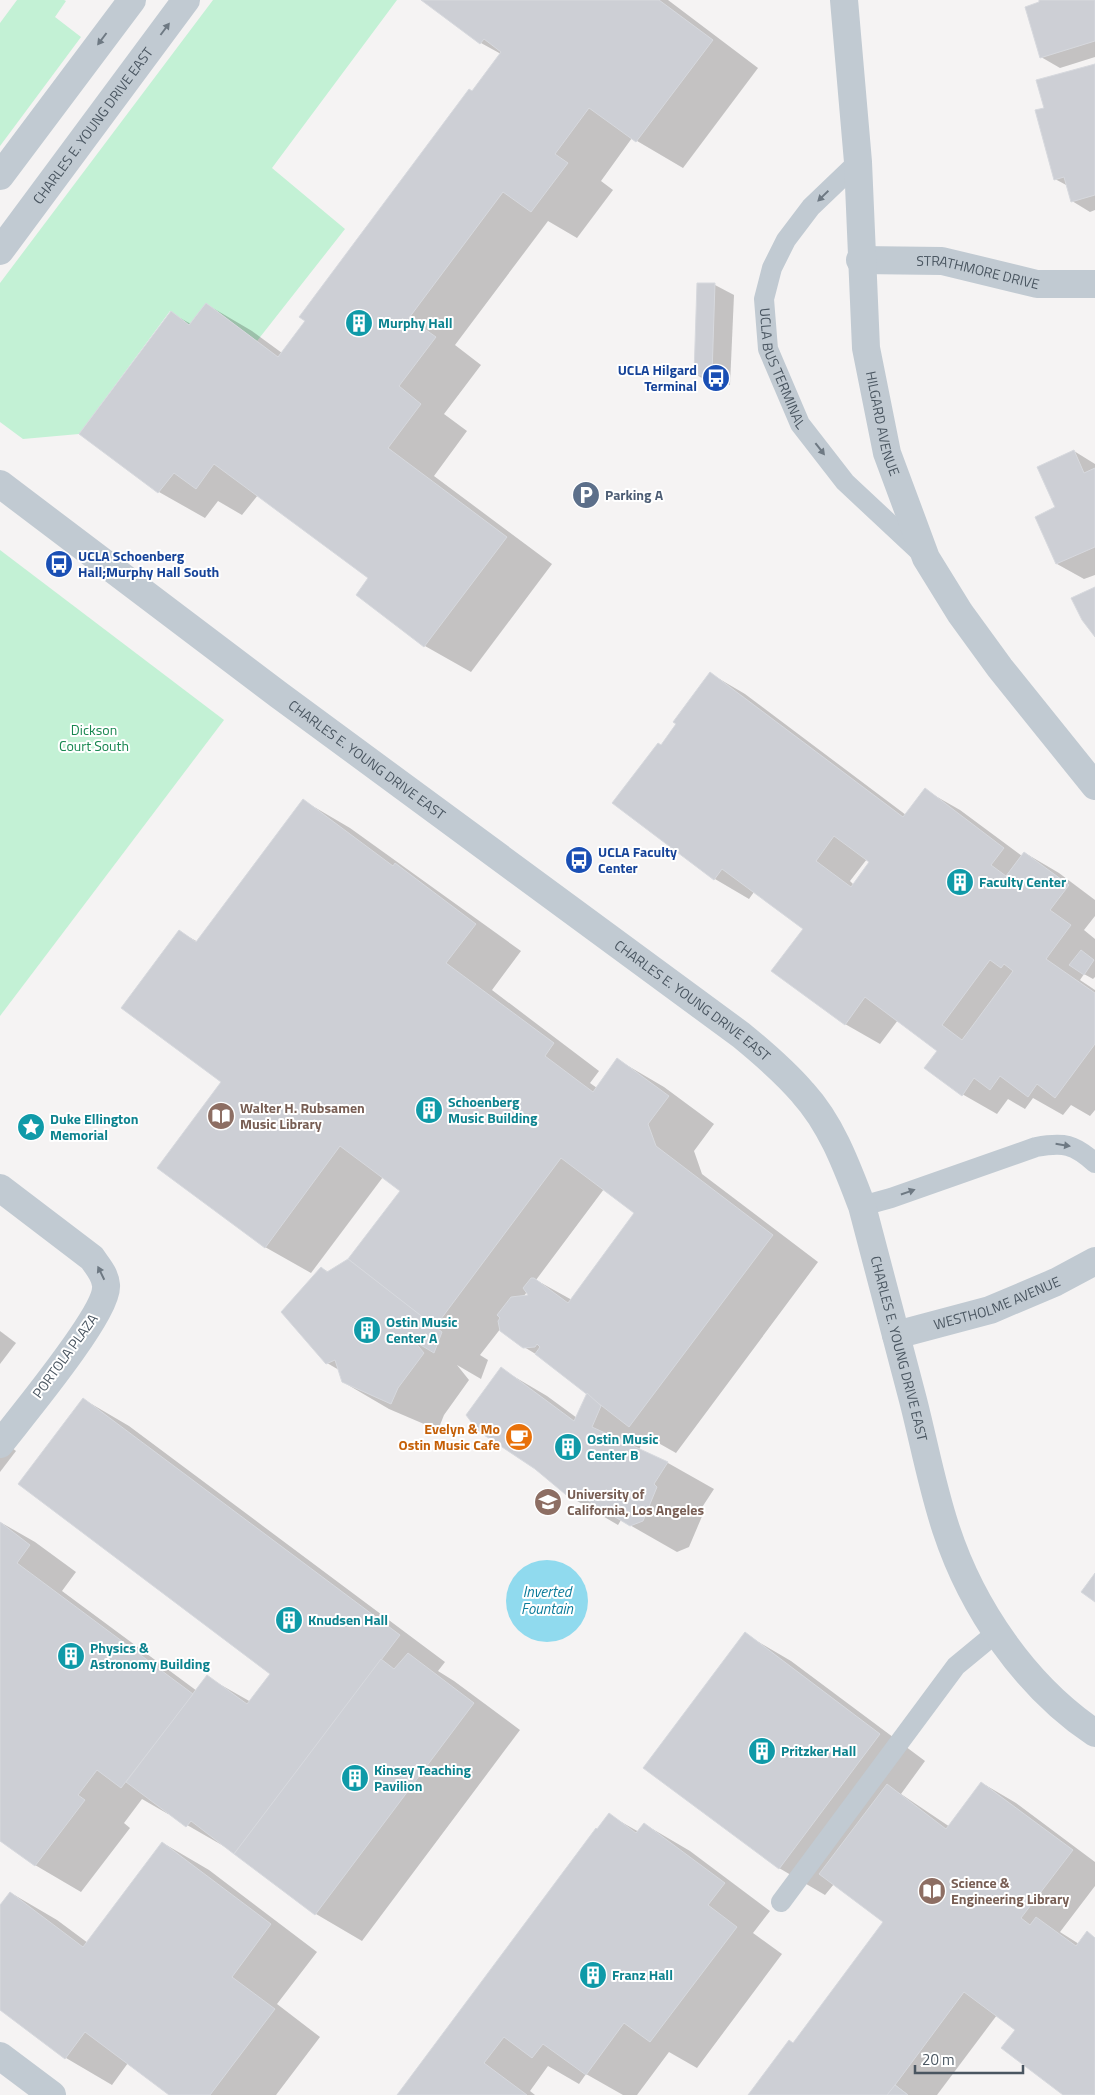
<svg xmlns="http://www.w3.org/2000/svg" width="1095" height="2095" font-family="'Titillium Web',sans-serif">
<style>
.green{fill:#c3f1d5}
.water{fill:#90daee}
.shadow{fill:#0003;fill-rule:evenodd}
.building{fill:#cdcfd5;stroke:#d7d9de;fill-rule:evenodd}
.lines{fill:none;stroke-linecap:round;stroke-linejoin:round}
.service{stroke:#c1cad2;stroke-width:20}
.minor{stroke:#c1cad2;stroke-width:28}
.tertiary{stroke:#c1cad2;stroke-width:28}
.oneway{fill:#6e7983}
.labels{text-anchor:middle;stroke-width:4;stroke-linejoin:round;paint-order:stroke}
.street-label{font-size:14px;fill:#4a5661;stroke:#fff}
.culture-label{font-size:14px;font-weight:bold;fill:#0d838f;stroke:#fff;text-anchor:start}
.transit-label{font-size:14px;font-weight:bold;fill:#164399;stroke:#fff;text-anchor:start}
.service-label{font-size:14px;font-weight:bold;fill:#4e5e75;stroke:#fff;text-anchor:start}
.park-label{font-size:14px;fill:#17864f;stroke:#fff}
.education-label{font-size:14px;font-weight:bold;fill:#785e54;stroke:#fff;text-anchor:start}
.food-label{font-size:14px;font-weight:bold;fill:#c56008;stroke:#fff;text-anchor:end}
.water-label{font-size:15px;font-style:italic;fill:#0c7c9b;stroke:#fff}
</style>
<rect width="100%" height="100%" fill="#f5f3f3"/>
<!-- green -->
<g class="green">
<path d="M 17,0 L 64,0 L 66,1 L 55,17 L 81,37 L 0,146 L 0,23 Z"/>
<path d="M 213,0 L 397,0 L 272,168 L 345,229 L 257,341 L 206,303 L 189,325 L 170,311 L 79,434 L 23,439 L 0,422 L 0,283 Z"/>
<path d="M 0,550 L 224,720 L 0,1016 Z"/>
</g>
<!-- water -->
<circle class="water" cx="547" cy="1601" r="41"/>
<!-- shadow -->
<g class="shadow">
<path d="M 423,0 L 668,0 L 758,68 L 683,168 L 632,138 L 601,181 L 613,190 L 577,238 L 548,221 L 455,345 L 481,365 L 444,414 L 467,431 L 434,476 L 552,564 L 471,672 L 425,646 L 358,595 L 369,578 L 258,495 L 242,515 L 218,501 L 205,518 L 159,492 L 81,433 L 171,313 L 191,324 L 206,304 L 252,331 L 282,353 L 501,54 L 481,43 Z"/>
<path d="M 1040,0 L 1095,0 L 1095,57 L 1060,68 L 1041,57 Z"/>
<path d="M 1095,65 L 1095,210 L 1090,212 L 1072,201 L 1068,186 L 1055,179 L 1045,109 Z"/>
<path d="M 698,284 L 715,285 L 734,295 L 730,385 L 714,385 L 695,374 Z"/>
<path d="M 1074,451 L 1095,464 L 1095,575 L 1084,579 L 1057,564 L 1036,517 L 1057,508 Z"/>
<path d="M 711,674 L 745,694 L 906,815 L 925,790 L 960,810 L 1022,856 L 1025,853 L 1059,873 L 1095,900 L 1095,916 L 1084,930 L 1095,939 L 1095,977 L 1093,979 L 1084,974 L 1080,980 L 1095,990 L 1095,1110 L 1090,1116 L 1071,1105 L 1063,1115 L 1033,1098 L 1025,1109 L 1008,1099 L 997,1114 L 962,1094 L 939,1051 L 898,1020 L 880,1044 L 845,1024 L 805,929 L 754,892 L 749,899 L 715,879 L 661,746 ZM 867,859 L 871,862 L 854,885 L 850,881 Z"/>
<path d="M 304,801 L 350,828 L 521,951 L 492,990 L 599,1071 L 590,1083 L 597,1088 L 618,1060 L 664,1087 L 714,1124 L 694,1151 L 702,1174 L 818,1262 L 676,1453 L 646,1436 L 641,1445 L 639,1450 L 668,1463 L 714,1489 L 699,1512 L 703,1514 L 689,1547 L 677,1552 L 621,1520 L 618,1525 L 572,1498 L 501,1369 L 547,1396 L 577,1418 L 588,1393 L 544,1359 L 524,1347 L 501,1328 L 480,1355 L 488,1360 L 481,1379 L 457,1365 L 469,1380 L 444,1415 L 438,1430 L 389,1409 L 343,1382 L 339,1370 L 327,1363 L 321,1268 L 329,1272 L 349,1260 L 402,1191 L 383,1177 L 311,1273 L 265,1247 L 223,1082 L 180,932 L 198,942 ZM 604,1189 L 636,1213 L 572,1300 L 536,1280 ZM 527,1292 L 530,1296 L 523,1297 Z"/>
<path d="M 0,1331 L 16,1343 L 0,1364 Z"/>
<path d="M 83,1399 L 129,1426 L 445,1662 L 438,1671 L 454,1681 L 520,1730 L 362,1941 L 316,1914 L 234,1852 L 187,1825 L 169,1812 L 168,1814 L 142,1799 L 124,1823 L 130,1828 L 81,1892 L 35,1865 L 0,1839 L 0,1522 L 35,1542 L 76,1572 L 62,1591 L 197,1691 L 207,1677 L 251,1702 L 272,1674 Z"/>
<path d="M 0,1439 L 16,1451 L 0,1472 Z"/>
<path d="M 745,1634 L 791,1661 L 925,1761 L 901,1794 L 950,1827 L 982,1783 L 1016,1803 L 1095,1862 L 1095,1886 L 1060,1932 L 1079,1944 L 1087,1933 L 1095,1938 L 1095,2095 L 1065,2095 L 1017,2029 L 997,2015 L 937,2095 L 749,2095 L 793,2044 L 885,1922 L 834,1884 L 825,1895 L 779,1868 Z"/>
<path d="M 609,1815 L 639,1832 L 644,1824 L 690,1851 L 770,1911 L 753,1933 L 782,1954 L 697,2068 L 669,2052 L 637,2095 L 623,2095 L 586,2074 L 579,2084 L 548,2066 L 530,2091 L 535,2095 L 398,2095 Z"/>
<path d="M 163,1843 L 209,1870 L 317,1952 L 277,2004 L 320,2037 L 276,2095 L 171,2095 L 128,2063 L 112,2085 L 66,2058 L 0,2009 L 0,1907 L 11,1893 L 57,1920 L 88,1943 Z"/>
</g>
<!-- building -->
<g class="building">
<path d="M 421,0 L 659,0 L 713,40 L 636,142 L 589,108 L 555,154 L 568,163 L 531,212 L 503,192 L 409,318 L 436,337 L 399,386 L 421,404 L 388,448 L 507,537 L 424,647 L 356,595 L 368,578 L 214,464 L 196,489 L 174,473 L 158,493 L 79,434 L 171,311 L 189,325 L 206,303 L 278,357 L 305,321 L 299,317 L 469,89 L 472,91 L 501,52 L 484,39 L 480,44 Z"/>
<path d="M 1039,0 L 1095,0 L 1095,41 L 1040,58 L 1025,7 L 1039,2 Z"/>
<path d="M 1095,64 L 1095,195 L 1071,202 L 1064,177 L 1054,180 L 1035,110 L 1044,108 L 1036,80 Z"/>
<path d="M 697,283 L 715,283 L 712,375 L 694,375 Z"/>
<path d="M 1074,450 L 1084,473 L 1095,468 L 1095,547 L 1056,564 L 1035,517 L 1055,507 L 1037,467 Z"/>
<path d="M 1095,587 L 1095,637 L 1082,620 L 1071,598 Z"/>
<path d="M 710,672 L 903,817 L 925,788 L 1004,848 L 991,865 L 1006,876 L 1024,852 L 1069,885 L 1050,910 L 1071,925 L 1046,959 L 1095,993 L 1095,1044 L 1055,1098 L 1037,1084 L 1028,1097 L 1000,1076 L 990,1090 L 974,1078 L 962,1096 L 924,1068 L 937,1051 L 865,997 L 845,1025 L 771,971 L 803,929 L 722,869 L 714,880 L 612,803 L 658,743 L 661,745 L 676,724 L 673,722 ZM 834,836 L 869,862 L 851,887 L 816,861 ZM 990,960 L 1001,968 L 1004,964 L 1013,971 L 962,1040 L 942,1025 Z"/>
<path d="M 303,799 L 393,866 L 395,863 L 476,924 L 446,963 L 554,1043 L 545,1056 L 593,1092 L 617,1058 L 669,1096 L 648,1124 L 656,1146 L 773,1235 L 629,1427 L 535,1354 L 540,1347 L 537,1344 L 535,1347 L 523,1348 L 500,1331 L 498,1321 L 500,1318 L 497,1315 L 511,1297 L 528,1295 L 523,1288 L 531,1278 L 534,1278 L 568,1303 L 634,1213 L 561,1158 L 435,1327 L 348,1259 L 400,1191 L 340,1146 L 265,1248 L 157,1168 L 221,1082 L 121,1008 L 179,930 L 196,942 Z"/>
<path d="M 1081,950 L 1094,960 L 1084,975 L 1069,965 Z"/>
<path d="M 348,1259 L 442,1332 L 434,1353 L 414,1341 L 424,1353 L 398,1388 L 391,1404 L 342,1382 L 335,1360 L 326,1364 L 281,1312 L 321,1267 L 327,1272 Z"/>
<path d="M 501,1367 L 574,1421 L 587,1393 L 601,1406 L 592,1427 L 668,1462 L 654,1484 L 657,1487 L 643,1521 L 630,1526 L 576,1493 L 571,1499 L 535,1469 L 478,1431 L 466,1415 Z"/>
<path d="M 83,1398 L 400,1635 L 234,1854 L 191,1821 L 186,1827 L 126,1782 L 207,1675 L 247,1704 L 270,1674 L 18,1484 Z"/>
<path d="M 0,1522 L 30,1545 L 17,1563 L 193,1694 L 121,1788 L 97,1770 L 78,1795 L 85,1800 L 35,1866 L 0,1841 Z"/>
<path d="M 1095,1573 L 1095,1602 L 1081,1592 Z"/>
<path d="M 745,1632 L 880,1734 L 779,1869 L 643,1768 Z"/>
<path d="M 408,1653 L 474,1703 L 315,1915 L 234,1854 L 381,1659 L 394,1669 Z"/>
<path d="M 981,1782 L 1073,1850 L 1021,1918 L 1030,1925 L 1036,1917 L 1076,1946 L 1087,1931 L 1095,1938 L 1095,2095 L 1063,2095 L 1001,2048 L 1015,2030 L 964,1992 L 895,2085 L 908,2095 L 748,2095 L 789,2040 L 793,2043 L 883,1922 L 819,1874 L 887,1784 L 946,1829 Z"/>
<path d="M 609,1813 L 636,1833 L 644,1823 L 725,1883 L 708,1905 L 737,1927 L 650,2042 L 624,2023 L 586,2075 L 543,2044 L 532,2058 L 504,2037 L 484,2063 L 527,2095 L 397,2095 L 596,1828 L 597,1829 Z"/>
<path d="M 162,1842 L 271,1924 L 232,1977 L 275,2009 L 210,2095 L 169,2095 L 85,2032 L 65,2059 L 0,2010 L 0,1905 L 10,1892 L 83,1947 Z"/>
<path d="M 895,2085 L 908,2095 L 887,2095 Z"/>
</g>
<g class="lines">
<!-- service -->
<g class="service">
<path id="s1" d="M 858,162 L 811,207 L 786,240 L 772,268 L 764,299 L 768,349 L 800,424 L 845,482 L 922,554"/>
<path d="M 862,1206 L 891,1198 L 1036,1147 C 1064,1142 1074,1144 1095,1163"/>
<path d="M 781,1902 L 956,1666 L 996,1633"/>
</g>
<!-- minor -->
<g class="minor">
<path d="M 0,176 L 132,0"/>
<path id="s2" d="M 0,251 L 186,0"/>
<path id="s3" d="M 860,260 L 942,261 L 1037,284 L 1095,284"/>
<path id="s4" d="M 0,484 L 279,695 L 741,1035 C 763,1053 785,1072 803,1093 C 832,1125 847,1167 862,1206 C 879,1271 896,1335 913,1400 C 924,1443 932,1487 946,1529 C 972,1608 1025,1686 1095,1733"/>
<path d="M 0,1188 L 92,1258 C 98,1267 105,1274 106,1285 C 109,1312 20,1418 0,1444"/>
<path id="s5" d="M 896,1335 L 990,1310 L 1056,1282 L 1095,1261"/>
<path d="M 0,2056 L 52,2095"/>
</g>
<!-- tertiary -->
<path class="tertiary" id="s6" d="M 844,0 L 858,162 L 866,348 L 887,453 L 926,558 L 960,613 L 1000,668 L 1095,786"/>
</g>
<!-- one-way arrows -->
<defs><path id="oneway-solid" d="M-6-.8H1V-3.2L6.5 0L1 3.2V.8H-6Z" transform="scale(1.25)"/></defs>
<g class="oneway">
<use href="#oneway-solid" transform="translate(165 29) rotate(-53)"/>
<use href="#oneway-solid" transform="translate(102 39) rotate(127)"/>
<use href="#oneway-solid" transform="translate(823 196) rotate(136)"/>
<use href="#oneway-solid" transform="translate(820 449) rotate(52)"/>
<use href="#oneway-solid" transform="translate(1063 1145) rotate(9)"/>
<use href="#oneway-solid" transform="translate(908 1192) rotate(-19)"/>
<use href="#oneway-solid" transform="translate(101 1273) rotate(-116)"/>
</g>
<!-- icons -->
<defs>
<g id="building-disc" transform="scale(1.4375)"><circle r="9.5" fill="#0f9aa8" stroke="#fff"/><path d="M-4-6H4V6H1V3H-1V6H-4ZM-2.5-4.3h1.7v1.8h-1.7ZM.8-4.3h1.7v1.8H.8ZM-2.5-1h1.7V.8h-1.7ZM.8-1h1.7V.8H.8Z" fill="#fff"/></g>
<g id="bus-disc" transform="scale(1.4375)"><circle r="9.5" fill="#1a4fb4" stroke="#fff"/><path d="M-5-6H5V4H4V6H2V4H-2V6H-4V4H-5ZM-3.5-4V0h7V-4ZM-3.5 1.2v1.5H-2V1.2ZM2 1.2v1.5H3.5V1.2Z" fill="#fff"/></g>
<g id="parking-disc" transform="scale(1.4375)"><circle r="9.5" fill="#5c6f8a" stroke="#fff"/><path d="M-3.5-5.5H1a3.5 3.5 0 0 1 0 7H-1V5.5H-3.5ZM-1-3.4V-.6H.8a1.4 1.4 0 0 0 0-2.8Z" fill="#fff"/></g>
<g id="library-disc" transform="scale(1.4375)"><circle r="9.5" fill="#8d6e63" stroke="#fff"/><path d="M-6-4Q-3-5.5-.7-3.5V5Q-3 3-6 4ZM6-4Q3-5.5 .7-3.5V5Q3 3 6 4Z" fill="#fff"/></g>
<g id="sight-disc" transform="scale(1.4375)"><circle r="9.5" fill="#0f9aa8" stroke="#fff"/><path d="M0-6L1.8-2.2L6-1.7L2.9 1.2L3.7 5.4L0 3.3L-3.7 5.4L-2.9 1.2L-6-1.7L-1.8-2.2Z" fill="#fff"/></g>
<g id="cafe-disc" transform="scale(1.4375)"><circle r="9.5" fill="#e8710a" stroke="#fff"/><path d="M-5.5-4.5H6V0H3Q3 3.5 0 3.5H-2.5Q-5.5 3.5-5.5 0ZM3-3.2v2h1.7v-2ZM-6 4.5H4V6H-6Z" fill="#fff"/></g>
<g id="university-disc" transform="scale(1.4375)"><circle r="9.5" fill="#8d6e63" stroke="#fff"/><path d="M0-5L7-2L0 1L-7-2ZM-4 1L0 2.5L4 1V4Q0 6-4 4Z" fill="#fff"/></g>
</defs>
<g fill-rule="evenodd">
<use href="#building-disc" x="359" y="323"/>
<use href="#bus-disc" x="716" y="378"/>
<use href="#parking-disc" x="586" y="495"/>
<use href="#bus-disc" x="59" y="564"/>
<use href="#bus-disc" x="579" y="860"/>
<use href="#building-disc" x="960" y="882"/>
<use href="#building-disc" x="429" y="1110"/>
<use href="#library-disc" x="221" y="1116"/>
<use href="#sight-disc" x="31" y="1127"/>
<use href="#building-disc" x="367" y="1330"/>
<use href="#cafe-disc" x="519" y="1437"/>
<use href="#building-disc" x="568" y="1447"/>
<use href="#university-disc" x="548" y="1502"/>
<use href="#building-disc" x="289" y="1620"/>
<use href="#building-disc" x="71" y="1656"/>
<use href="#building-disc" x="762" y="1751"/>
<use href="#building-disc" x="355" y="1778"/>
<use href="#library-disc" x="932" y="1891"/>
<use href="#building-disc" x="593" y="1975"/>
</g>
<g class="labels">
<!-- street labels -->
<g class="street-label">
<text dy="5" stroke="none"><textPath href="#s2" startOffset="156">CHARLES E. YOUNG DRIVE EAST</textPath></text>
<text dy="5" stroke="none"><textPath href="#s3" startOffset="119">STRATHMORE DRIVE</textPath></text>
<text dy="5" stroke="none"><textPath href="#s1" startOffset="242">UCLA BUS TERMINAL</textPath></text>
<text dy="5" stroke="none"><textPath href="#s6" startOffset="426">HILGARD AVENUE</textPath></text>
<text dy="5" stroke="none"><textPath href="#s4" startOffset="459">CHARLES E. YOUNG DRIVE EAST</textPath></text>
<text dy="5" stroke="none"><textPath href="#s4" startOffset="864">CHARLES E. YOUNG DRIVE EAST</textPath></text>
<text dy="5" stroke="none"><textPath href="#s5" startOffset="106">WESTHOLME AVENUE</textPath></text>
<text dy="5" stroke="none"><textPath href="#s4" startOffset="1284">CHARLES E. YOUNG DRIVE EAST</textPath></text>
<text transform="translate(65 1356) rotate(-54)" y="5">PORTOLA PLAZA</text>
</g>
<!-- culture labels -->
<g class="culture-label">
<text x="378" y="328">Murphy Hall</text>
<text x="979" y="887">Faculty Center</text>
<text x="448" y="1107">Schoenberg<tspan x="448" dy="16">Music Building</tspan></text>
<text x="50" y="1124">Duke Ellington<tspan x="50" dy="16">Memorial</tspan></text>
<text x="386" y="1327">Ostin Music<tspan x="386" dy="16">Center A</tspan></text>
<text x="587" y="1444">Ostin Music<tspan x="587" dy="16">Center B</tspan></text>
<text x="308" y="1625">Knudsen Hall</text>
<text x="90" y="1653">Physics &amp;<tspan x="90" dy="16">Astronomy Building</tspan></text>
<text x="781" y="1756">Pritzker Hall</text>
<text x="374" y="1775">Kinsey Teaching<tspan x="374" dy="16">Pavilion</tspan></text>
<text x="612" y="1980">Franz Hall</text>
</g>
<!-- transit labels -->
<g class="transit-label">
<text x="697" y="375" text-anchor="end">UCLA Hilgard<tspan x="697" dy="16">Terminal</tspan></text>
<text x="78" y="561">UCLA Schoenberg<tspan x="78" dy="16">Hall;Murphy Hall South</tspan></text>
<text x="598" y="857">UCLA Faculty<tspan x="598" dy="16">Center</tspan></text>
</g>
<!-- service labels -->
<g class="service-label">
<text x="605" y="500">Parking A</text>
</g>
<!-- park labels -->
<g class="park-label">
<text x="94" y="735">Dickson<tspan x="94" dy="16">Court South</tspan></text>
</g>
<!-- education labels -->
<g class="education-label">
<text x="240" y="1113">Walter H. Rubsamen<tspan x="240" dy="16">Music Library</tspan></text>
<text x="567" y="1499">University of<tspan x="567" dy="16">California, Los Angeles</tspan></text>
<text x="951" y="1888">Science &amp;<tspan x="951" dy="16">Engineering Library</tspan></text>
</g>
<!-- food labels -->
<g class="food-label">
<text x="500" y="1434">Evelyn &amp; Mo<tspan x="500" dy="16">Ostin Music Cafe</tspan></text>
</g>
<!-- water labels -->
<g class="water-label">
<text x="547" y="1597">Inverted<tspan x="547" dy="17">Fountain</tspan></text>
</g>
</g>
<!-- scale -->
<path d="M915 2065v8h108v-8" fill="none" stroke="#4a5661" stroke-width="2.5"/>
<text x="922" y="2065" font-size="15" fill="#4a5661" stroke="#ffffff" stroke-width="4" paint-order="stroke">20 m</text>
</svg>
